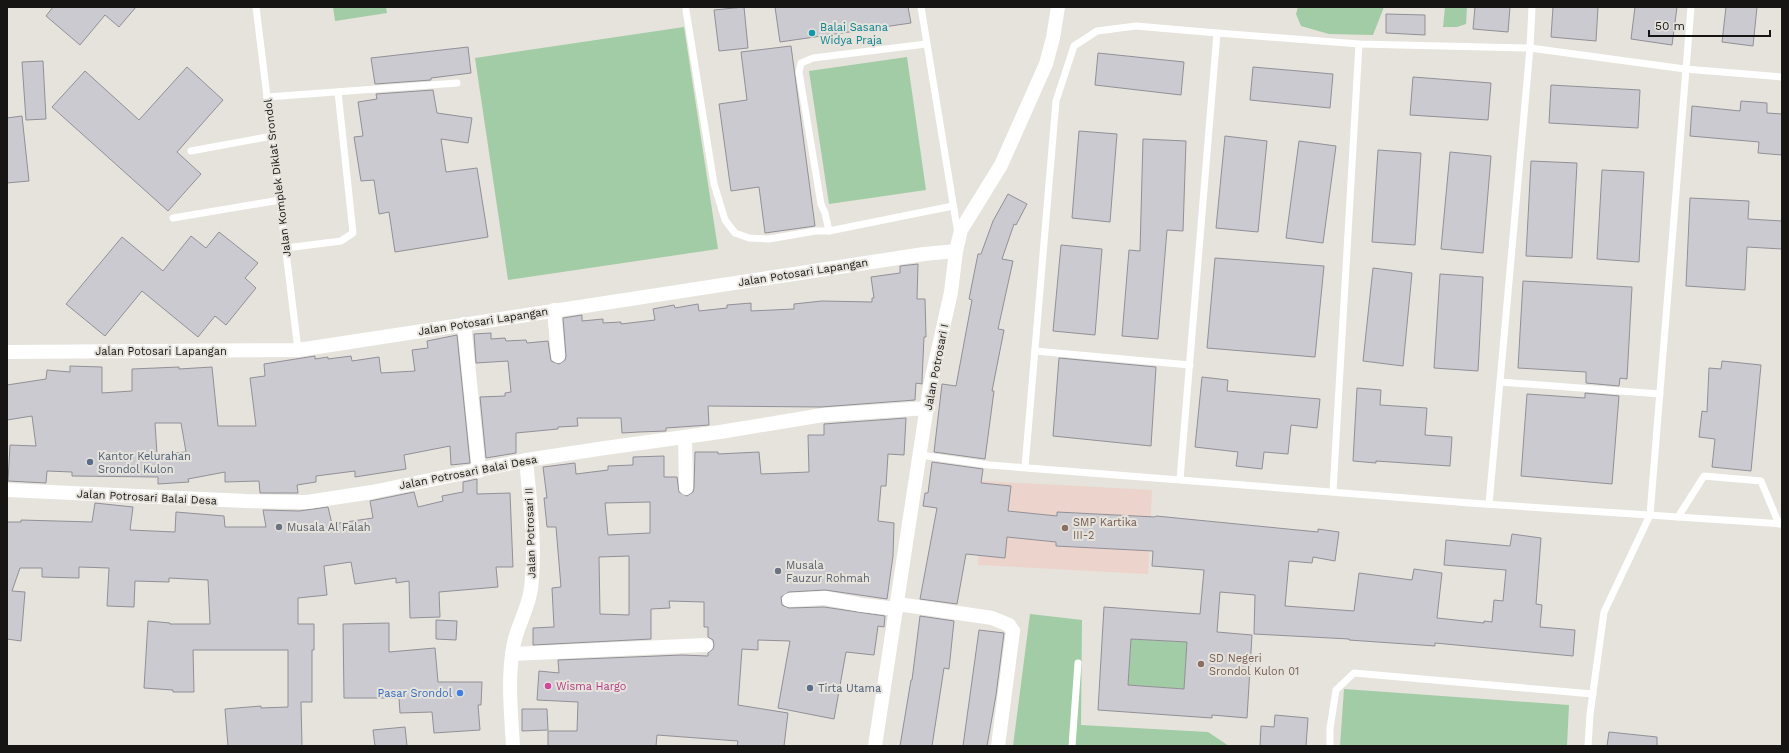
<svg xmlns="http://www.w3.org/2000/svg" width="1789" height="753" font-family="'Work Sans',sans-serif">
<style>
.education{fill:#ecd3cb}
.green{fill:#a2cca5}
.building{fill:#cccad1;stroke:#929097;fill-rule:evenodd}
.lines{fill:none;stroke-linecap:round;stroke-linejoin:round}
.service{stroke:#fff;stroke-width:7}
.minor{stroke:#fff;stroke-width:14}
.culture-dot{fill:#0f9aa8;stroke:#e5e3dc;stroke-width:1.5}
.service-dot{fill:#5c6f8a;stroke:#e5e3dc;stroke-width:1.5}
.worship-dot{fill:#6b7280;stroke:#e5e3dc;stroke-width:1.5}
.education-dot{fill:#8d6e63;stroke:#e5e3dc;stroke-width:1.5}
.hotel-dot{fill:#d1479c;stroke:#e5e3dc;stroke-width:1.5}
.shop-dot{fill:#3f7fe0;stroke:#e5e3dc;stroke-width:1.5}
.labels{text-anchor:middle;stroke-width:4;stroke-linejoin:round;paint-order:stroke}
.culture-label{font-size:11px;fill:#0d838f;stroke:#e5e3dc;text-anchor:start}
.street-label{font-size:11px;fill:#161513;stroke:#e5e3dc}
.service-label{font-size:11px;fill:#4e5e75;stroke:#e5e3dc;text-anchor:start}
.education-label{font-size:11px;fill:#785e54;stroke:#e5e3dc;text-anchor:start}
.worship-label{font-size:11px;fill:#5b616d;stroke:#e5e3dc;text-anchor:start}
.hotel-label{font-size:11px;fill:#b23c85;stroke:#e5e3dc;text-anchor:start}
.shop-label{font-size:11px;fill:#366cbe;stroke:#e5e3dc;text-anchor:end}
</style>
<rect width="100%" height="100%" fill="#e5e3dc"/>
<!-- education -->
<path class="education" d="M 982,481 L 1152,490 L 1148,574 L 978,565 Z"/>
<!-- green -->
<g class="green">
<path d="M 333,7 L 386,7 L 387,13 L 335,21 Z"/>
<path d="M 1298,7 L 1384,7 L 1373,35 L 1329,34 L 1301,26 L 1296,14 Z"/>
<path d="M 1445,7 L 1467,7 L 1466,24 L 1457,27 L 1443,27 Z"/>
<path d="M 684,27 L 718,249 L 508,280 L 475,58 Z"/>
<path d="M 907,57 L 926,190 L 829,204 L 809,71 Z"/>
<path d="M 1030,614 L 1082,620 L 1081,725 L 1208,732 L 1229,746 L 1013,746 Z"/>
<path d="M 1131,639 L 1187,642 L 1184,689 L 1128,685 Z"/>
<path d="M 1344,689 L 1569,705 L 1567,746 L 1340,746 Z"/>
</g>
<!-- building -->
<g class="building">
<path d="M 53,7 L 136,7 L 119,27 L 105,15 L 80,45 L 46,16 Z"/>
<path d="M 744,7 L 748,48 L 719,51 L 714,10 Z"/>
<path d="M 775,7 L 908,7 L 911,23 L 780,42 Z"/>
<path d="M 1475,7 L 1510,7 L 1508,32 L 1473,29 Z"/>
<path d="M 1553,7 L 1598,7 L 1596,41 L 1551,37 Z"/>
<path d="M 1635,7 L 1677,7 L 1672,45 L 1631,39 Z"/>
<path d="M 1726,7 L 1757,7 L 1753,46 L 1722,42 Z"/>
<path d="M 1386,14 L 1425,15 L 1425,35 L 1386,33 Z"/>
<path d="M 791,46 L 815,226 L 765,233 L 759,187 L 731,191 L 719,104 L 747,100 L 741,52 Z"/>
<path d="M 468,47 L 471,73 L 431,78 L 431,80 L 375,84 L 371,58 Z"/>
<path d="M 1098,53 L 1184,62 L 1181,95 L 1095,85 Z"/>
<path d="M 43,61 L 46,119 L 26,120 L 22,62 Z"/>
<path d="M 187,67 L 223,100 L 177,152 L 201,174 L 168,211 L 52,107 L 85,71 L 139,120 Z"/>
<path d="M 1253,67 L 1333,74 L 1330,108 L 1250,100 Z"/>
<path d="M 1413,77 L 1491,83 L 1488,120 L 1410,115 Z"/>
<path d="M 1551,85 L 1640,90 L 1638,128 L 1549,123 Z"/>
<path d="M 433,90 L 437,113 L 472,118 L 468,143 L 441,139 L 446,172 L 477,168 L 488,237 L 395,252 L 389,212 L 379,214 L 374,180 L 361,181 L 354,137 L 363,136 L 358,102 L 377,99 L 376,94 Z"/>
<path d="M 1741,101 L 1767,103 L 1767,113 L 1782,114 L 1782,155 L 1758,153 L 1759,142 L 1690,136 L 1692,106 L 1740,111 Z"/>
<path d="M 22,116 L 29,181 L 7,183 L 7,118 Z"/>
<path d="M 1079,131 L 1117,134 L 1110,222 L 1072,218 Z"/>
<path d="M 1225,136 L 1267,141 L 1258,232 L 1216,228 Z"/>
<path d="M 1143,139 L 1186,141 L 1183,231 L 1167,230 L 1158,339 L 1122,336 L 1129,250 L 1140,251 Z"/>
<path d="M 1299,141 L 1336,146 L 1323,243 L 1286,238 Z"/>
<path d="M 1378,150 L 1421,153 L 1415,245 L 1372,242 Z"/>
<path d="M 1450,152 L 1491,156 L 1483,253 L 1441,249 Z"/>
<path d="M 1531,161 L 1577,163 L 1572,258 L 1526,256 Z"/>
<path d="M 1602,170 L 1644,172 L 1639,262 L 1597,259 Z"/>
<path d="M 1008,194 L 1027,204 L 1016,225 L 1014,224 L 1002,259 L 1013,261 L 998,329 L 1004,330 L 992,391 L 994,391 L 985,459 L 934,452 L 942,384 L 956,386 L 972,300 L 969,299 L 978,254 L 981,254 L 993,221 Z"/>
<path d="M 1690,198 L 1749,201 L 1748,219 L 1782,221 L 1782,249 L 1747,247 L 1745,290 L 1686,286 Z"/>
<path d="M 219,232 L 258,263 L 245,278 L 256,288 L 226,325 L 215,316 L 198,337 L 142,291 L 105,336 L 66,304 L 122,237 L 163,271 L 191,236 L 206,248 Z"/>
<path d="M 1061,245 L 1102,249 L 1095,335 L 1053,331 Z"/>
<path d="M 1215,258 L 1324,266 L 1315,357 L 1207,348 Z"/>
<path d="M 918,264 L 917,299 L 925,299 L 926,337 L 924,337 L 922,381 L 922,384 L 916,383 L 915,400 L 821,407 L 708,406 L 709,425 L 666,428 L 666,431 L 639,432 L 622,433 L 621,418 L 577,418 L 578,426 L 558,427 L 558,429 L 516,433 L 516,453 L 486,458 L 480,397 L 505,396 L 505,393 L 511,392 L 508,361 L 476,363 L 474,334 L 491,333 L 491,339 L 505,338 L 506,341 L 526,340 L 527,343 L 548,341 L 551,361 L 559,364 L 565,360 L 566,356 L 563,318 L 582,315 L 582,321 L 603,319 L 603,323 L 621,322 L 621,324 L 655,320 L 653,309 L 674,305 L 675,308 L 698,304 L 699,311 L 727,308 L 727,305 L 751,303 L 751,311 L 794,309 L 794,304 L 822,301 L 872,302 L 872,298 L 874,298 L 871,277 L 900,273 L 900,266 Z"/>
<path d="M 1373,268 L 1412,273 L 1403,366 L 1363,361 Z"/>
<path d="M 1440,274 L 1483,277 L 1478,371 L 1434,368 Z"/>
<path d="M 1523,281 L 1632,287 L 1627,379 L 1620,378 L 1619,386 L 1586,383 L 1586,372 L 1518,368 Z"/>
<path d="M 457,335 L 470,463 L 451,465 L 450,446 L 404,455 L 406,469 L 355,477 L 355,471 L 316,476 L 316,482 L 297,485 L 298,493 L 260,493 L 259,481 L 225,482 L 225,472 L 188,479 L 189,482 L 158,484 L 158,477 L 72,476 L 72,472 L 47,471 L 46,483 L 8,481 L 10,445 L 36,446 L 32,416 L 7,420 L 7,385 L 46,379 L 47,370 L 70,372 L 70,366 L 102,367 L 102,393 L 132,391 L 132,369 L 179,367 L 179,369 L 212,367 L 218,426 L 256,426 L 250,378 L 265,376 L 264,364 L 315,356 L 315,359 L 328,357 L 328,359 L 351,356 L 352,361 L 379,357 L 381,373 L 415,371 L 412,350 L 428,348 L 427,341 ZM 155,423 L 181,423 L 186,452 L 157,454 Z"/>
<path d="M 1059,358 L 1156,367 L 1151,446 L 1053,436 Z"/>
<path d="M 1722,361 L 1761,365 L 1751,471 L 1712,467 L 1715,439 L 1699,437 L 1702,411 L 1707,412 L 1709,368 L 1721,369 Z"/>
<path d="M 1202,377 L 1228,380 L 1227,391 L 1320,399 L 1317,428 L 1291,425 L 1288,454 L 1264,452 L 1262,469 L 1236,466 L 1238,452 L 1195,447 Z"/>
<path d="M 1357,388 L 1381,390 L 1380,405 L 1427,408 L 1425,435 L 1452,437 L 1450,466 L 1376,461 L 1376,463 L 1353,461 Z"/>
<path d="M 1585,393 L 1619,396 L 1612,484 L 1521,476 L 1527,394 L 1585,398 Z"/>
<path d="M 906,418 L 904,455 L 888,454 L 886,486 L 881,486 L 878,521 L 894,523 L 893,556 L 887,599 L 825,590 L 789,592 L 781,597 L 782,605 L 789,608 L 824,607 L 885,616 L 884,627 L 878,626 L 874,655 L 846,652 L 834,719 L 778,708 L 790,641 L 758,640 L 758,650 L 742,649 L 738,705 L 788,713 L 784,746 L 737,746 L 738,741 L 657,735 L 656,746 L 548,746 L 548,731 L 577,731 L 578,702 L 537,700 L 539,671 L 559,673 L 558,660 L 682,655 L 708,656 L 708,653 L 713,649 L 714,645 L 713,640 L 708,637 L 708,627 L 704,627 L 704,602 L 669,601 L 670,608 L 651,609 L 651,639 L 533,645 L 533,628 L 554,627 L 552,588 L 561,587 L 556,527 L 547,527 L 544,498 L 547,498 L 543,467 L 575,463 L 576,474 L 608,470 L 608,466 L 633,465 L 633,457 L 664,456 L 664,477 L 677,477 L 679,492 L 687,496 L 693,492 L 694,488 L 695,452 L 718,452 L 718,454 L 759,452 L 761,474 L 809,472 L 808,435 L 824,435 L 824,424 ZM 650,502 L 650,533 L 608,535 L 605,503 ZM 629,556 L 629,615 L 600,614 L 599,557 Z"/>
<path d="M 932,462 L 983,469 L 981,483 L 1011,486 L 1008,511 L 1057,516 L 1057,512 L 1155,517 L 1156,516 L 1318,532 L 1318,529 L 1339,532 L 1335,561 L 1313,557 L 1312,563 L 1289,561 L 1285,606 L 1354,611 L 1359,573 L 1412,580 L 1414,569 L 1442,573 L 1437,618 L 1484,623 L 1484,621 L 1492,622 L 1494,600 L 1503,601 L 1506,570 L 1444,565 L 1446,540 L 1510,546 L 1512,534 L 1541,538 L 1536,604 L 1542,605 L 1540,627 L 1575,630 L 1573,656 L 1435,643 L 1435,646 L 1349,640 L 1349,639 L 1254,634 L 1255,595 L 1220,592 L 1217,632 L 1252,635 L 1247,718 L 1212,715 L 1212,718 L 1098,710 L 1104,607 L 1200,614 L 1204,570 L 1152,566 L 1153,551 L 1056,546 L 1056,542 L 1007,537 L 1005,558 L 966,554 L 957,604 L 920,599 L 937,508 L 923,506 L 925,493 L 928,493 ZM 1131,639 L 1187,642 L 1184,689 L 1128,685 Z"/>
<path d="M 477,479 L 477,494 L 510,493 L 513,567 L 496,567 L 498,587 L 439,592 L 440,617 L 410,618 L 409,581 L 396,583 L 396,578 L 355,584 L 351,562 L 324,566 L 327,595 L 298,598 L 298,624 L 314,624 L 314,650 L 312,650 L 312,702 L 301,702 L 302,746 L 228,746 L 225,709 L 261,706 L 261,708 L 288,707 L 288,650 L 193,650 L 194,692 L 173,692 L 173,690 L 144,688 L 148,621 L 170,623 L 170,624 L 210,624 L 208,580 L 169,578 L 169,582 L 135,581 L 134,607 L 107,606 L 109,568 L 79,567 L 79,578 L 42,577 L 42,568 L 20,568 L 12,591 L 25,592 L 21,641 L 7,639 L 7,522 L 21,522 L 21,520 L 92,522 L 95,503 L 133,507 L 130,530 L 175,532 L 176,512 L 224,516 L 225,527 L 266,527 L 263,510 L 299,511 L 328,507 L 332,524 L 373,518 L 370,501 L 414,492 L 418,507 L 443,501 L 442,496 L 463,492 L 463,482 Z"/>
<path d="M 920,616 L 954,621 L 949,669 L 944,668 L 932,746 L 900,746 L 911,680 L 912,680 Z"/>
<path d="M 436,620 L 457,621 L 456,640 L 436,639 Z"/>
<path d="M 389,623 L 389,652 L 435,648 L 438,682 L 482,682 L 481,705 L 478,705 L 480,730 L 434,733 L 432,712 L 400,713 L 399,698 L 344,698 L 343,624 Z"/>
<path d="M 979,630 L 1004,633 L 996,695 L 987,746 L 963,746 Z"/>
<path d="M 522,709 L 547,709 L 548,730 L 522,731 Z"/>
<path d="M 1275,715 L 1308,718 L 1306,746 L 1260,746 L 1261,726 L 1274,727 Z"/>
<path d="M 405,727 L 407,746 L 375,746 L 373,730 Z"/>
<path d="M 1609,732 L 1657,737 L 1657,746 L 1607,746 Z"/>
</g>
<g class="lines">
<!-- service -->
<g class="service">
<path d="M 256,7 L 298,350"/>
<path d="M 921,7 L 958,234"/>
<path d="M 686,10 L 714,184 L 725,220 L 735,233 L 749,238 L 769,239 L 815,231 L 829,231"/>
<path d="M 1217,33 L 1359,44 L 1530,48 L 1685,69 L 1782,77"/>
<path d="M 926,44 L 813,58 L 801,63 L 799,72 L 821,204 L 825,213 L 829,231 L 953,206"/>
<path d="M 267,97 L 457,83"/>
<path d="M 191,151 L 272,136"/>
<path d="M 173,218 L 280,200"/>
<path d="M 286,248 L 341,241 L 353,233 L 338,92"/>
<path d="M 1035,351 L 1190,365"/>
<path d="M 1500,382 L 1660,394"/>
<path d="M 920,455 L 989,465 L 1470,503 L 1782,524"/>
<path d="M 1025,467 L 1056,101 L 1074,46 L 1097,31 L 1136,26 L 1217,33 L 1180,479"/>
<path d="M 1333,491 L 1359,44"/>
<path d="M 1489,504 L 1530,48 L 1532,7"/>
<path d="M 1678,517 L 1704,476 L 1761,481 L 1779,524"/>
<path d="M 1072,746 L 1078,663"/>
<path d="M 1330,746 L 1330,728 L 1336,690 L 1354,673 L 1593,694"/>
<path d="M 1588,746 L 1590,714 L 1604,612 L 1650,515 L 1691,7"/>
</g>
<!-- minor -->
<g class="minor">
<path d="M 554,310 L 558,356"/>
<path d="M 464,324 L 479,471"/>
<path d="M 7,352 L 298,350 L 924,254 L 956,251"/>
<path d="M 685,437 L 686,488"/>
<path d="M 7,490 L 246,501 L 307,502 L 372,492 L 526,460 L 605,448 L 720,432 L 823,415 L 928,408"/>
<path d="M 789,600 L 825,598 L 862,605 L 897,609"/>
<path d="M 898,604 L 992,618 L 1009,625 L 1013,631 L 998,746"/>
<path d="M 512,654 L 706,645"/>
<path d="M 513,746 C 511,711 507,677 514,643 C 518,624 529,607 531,588 C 536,546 530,502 526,460"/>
<path d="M 875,746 L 930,386 L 951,292 L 956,251 L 961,230 L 1001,165 L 1046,64 L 1053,38 L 1058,7"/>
</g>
</g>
<!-- markers -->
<circle class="culture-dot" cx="812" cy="33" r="4"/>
<g class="service-dot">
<circle cx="90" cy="462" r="4"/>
<circle cx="810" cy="688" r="4"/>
</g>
<g class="worship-dot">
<circle cx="279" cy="527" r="4"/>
<circle cx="778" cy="571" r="4"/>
</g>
<g class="education-dot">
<circle cx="1065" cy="528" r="4"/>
<circle cx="1201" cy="664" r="4"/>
</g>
<circle class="hotel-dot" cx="548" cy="686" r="4"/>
<circle class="shop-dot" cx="460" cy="693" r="4"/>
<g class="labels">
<!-- culture labels -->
<g class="culture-label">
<text x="820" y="31">Balai Sasana<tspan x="820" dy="13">Widya Praja</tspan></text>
</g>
<!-- street labels -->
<g class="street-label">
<text transform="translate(277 178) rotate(-97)" y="4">Jalan Komplek Diklat Srondol</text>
<text transform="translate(803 272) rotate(-9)" y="4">Jalan Potosari Lapangan</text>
<text transform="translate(483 321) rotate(-9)" y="4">Jalan Potosari Lapangan</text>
<text x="161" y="355">Jalan Potosari Lapangan</text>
<text transform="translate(936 367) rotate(-79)" y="4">Jalan Potrosari I</text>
<text transform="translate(468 472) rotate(-11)" y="4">Jalan Potrosari Balai Desa</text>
<text transform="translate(147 497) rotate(3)" y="4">Jalan Potrosari Balai Desa</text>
<text transform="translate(530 533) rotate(-92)" y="4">Jalan Potrosari II</text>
</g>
<!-- service labels -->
<g class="service-label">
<text x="98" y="460">Kantor Kelurahan<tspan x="98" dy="13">Srondol Kulon</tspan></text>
<text x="818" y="692">Tirta Utama</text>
</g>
<!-- education labels -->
<g class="education-label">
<text x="1073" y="526">SMP Kartika<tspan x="1073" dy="13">III-2</tspan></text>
<text x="1209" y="662">SD Negeri<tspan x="1209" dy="13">Srondol Kulon 01</tspan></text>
</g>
<!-- worship labels -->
<g class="worship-label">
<text x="287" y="531">Musala Al Falah</text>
<text x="786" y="569">Musala<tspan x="786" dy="13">Fauzur Rohmah</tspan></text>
</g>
<!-- hotel labels -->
<g class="hotel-label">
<text x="556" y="690">Wisma Hargo</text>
</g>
<!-- shop labels -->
<g class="shop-label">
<text x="452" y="697">Pasar Srondol</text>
</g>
</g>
<!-- border -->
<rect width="1789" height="753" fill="none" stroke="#161513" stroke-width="16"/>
<!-- scale -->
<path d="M1649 30v6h121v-6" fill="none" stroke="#161513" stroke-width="2"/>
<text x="1655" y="30" font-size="12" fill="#161513" stroke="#e5e3dc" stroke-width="3" paint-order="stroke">50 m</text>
</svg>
